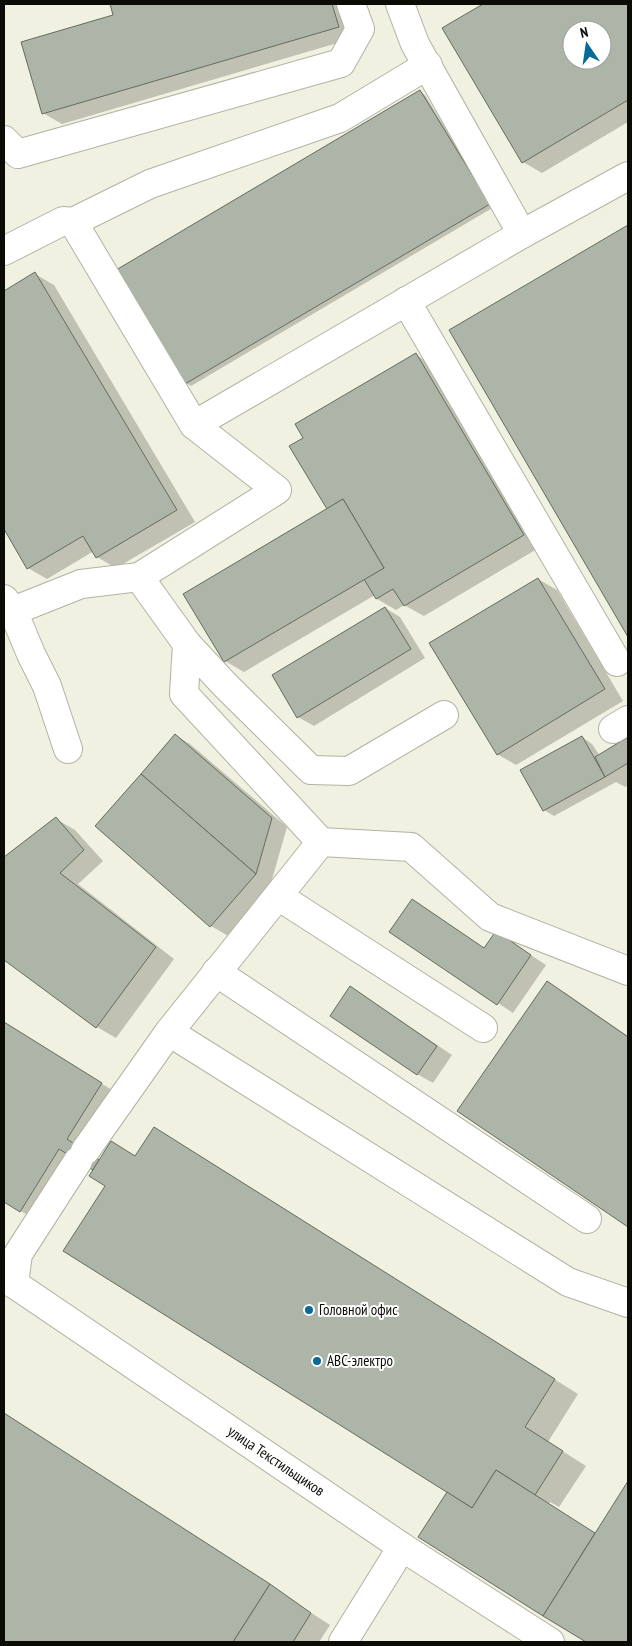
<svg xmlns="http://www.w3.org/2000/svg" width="632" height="1646" font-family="'PT Sans Narrow',sans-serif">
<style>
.shadow{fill:#0003;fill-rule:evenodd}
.building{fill:#acb5a7;stroke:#646c5f;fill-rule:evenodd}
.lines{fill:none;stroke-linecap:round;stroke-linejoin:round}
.minor-casing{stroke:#b2b3a3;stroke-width:30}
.minor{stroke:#fff;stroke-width:28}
.poi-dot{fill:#076a98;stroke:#fff;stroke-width:2}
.labels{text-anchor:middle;stroke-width:4;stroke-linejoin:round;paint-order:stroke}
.poi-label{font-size:15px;fill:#0c0c07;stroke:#fff;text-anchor:start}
.street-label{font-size:15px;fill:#0c0c07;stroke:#fff}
</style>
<rect width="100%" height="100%" fill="#f0f1e0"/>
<!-- shadow -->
<g class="shadow">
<path d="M 111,4 L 348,4 L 358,37 L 62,124 L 43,113 L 115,16 Z"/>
<path d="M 486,4 L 628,4 L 628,122 L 542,173 L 523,162 L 443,29 ZM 572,30 L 602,30 L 602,60 L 572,60 Z"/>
<path d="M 420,92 L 425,95 L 494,207 L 191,386 L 186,383 Z"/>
<path d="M 628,227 L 628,634 L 451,330 Z"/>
<path d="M 35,274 L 54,285 L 195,522 L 116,568 L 97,557 L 94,551 L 47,579 L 28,568 L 4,527 L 4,293 Z"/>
<path d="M 416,355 L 435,366 L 542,546 L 424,616 L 404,605 L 396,610 L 377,599 L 375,595 L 244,672 L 225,661 L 185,594 L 328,509 L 304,438 Z"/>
<path d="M 538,579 L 557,590 L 623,701 L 516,765 L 497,754 Z"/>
<path d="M 385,608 L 400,617 L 425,658 L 314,726 L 298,717 Z"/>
<path d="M 175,735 L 190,744 L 287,827 L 271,883 L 230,937 L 211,926 Z"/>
<path d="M 582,737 L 592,744 L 600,756 L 628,739 L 628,785 L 625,787 L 616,782 L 554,816 L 544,810 Z"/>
<path d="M 56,819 L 75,830 L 103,861 L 78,884 L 174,959 L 116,1038 L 97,1027 L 4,959 L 4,859 Z"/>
<path d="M 412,900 L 485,949 L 497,933 L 546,965 L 513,1013 L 391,932 Z"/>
<path d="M 548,983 L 567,994 L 628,1036 L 628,1225 L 459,1111 Z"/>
<path d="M 351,987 L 452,1055 L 433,1083 L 417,1074 Z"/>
<path d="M 4,1023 L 112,1090 L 77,1146 L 100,1161 L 112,1142 L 137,1157 L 178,1143 L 578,1394 L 548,1442 L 586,1466 L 559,1507 L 550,1502 L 548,1504 L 596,1534 L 628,1483 L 628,1642 L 589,1642 L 420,1537 L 455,1498 L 107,1185 L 94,1170 L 70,1155 L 31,1217 L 4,1201 Z"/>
<path d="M 4,1414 L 330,1625 L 319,1642 L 4,1642 Z"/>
</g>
<!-- building -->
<g class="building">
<path d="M 110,4 L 332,4 L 339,27 L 42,114 L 21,42 L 113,15 Z"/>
<path d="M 483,4 L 628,4 L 628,100 L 522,163 L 442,28 ZM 572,30 L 602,30 L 602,60 L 572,60 Z"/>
<path d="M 420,90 L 490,204 L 185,384 L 116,270 Z"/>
<path d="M 628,225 L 628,637 L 449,330 Z"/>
<path d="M 35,272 L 177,510 L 96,558 L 83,536 L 27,569 L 4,529 L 4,291 Z"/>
<path d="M 416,353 L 524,535 L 404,606 L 393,589 L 376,599 L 364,579 L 384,568 L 343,499 L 327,509 L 289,446 L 303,438 L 295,424 Z"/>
<path d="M 343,499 L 384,568 L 224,662 L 183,594 Z"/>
<path d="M 538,578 L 605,689 L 497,755 L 429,643 Z"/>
<path d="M 385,607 L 411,649 L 297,718 L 272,675 Z"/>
<path d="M 175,734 L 272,818 L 256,874 L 141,774 Z"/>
<path d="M 582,736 L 605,777 L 543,811 L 520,770 Z"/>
<path d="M 628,737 L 628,763 L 605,777 L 595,757 Z"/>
<path d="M 141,774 L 256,874 L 210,927 L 95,826 Z"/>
<path d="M 56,817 L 84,850 L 60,873 L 156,947 L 96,1028 L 4,960 L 4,857 Z"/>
<path d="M 412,899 L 484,948 L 496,931 L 531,955 L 497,1005 L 389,932 Z"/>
<path d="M 547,981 L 628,1037 L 628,1227 L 457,1111 Z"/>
<path d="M 350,986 L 437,1046 L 417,1075 L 330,1016 Z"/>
<path d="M 4,1022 L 102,1083 L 67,1139 L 99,1160 L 93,1170 L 59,1149 L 20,1212 L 4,1202 Z"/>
<path d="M 154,1127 L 555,1379 L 525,1427 L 563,1451 L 535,1495 L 496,1470 L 472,1508 L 63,1251 L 105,1186 L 89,1176 L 111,1141 L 135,1156 Z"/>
<path d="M 4,1413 L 270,1584 L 233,1642 L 4,1642 Z"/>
<path d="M 496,1470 L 595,1533 L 543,1616 L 418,1537 L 447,1492 L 472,1508 Z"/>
<path d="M 628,1481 L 628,1642 L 586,1642 L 543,1616 Z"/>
<path d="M 270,1584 L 311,1613 L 293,1642 L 233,1642 Z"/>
</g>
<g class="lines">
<!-- minor casing -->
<g class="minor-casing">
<g id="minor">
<path d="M 400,4 L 415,44 L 522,234"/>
<path d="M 4,140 L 18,154 L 341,63 L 360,29 L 351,4"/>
<path d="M 4,251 L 63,221 L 73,222 L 150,184 L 340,118 L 428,65"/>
<path d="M 406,301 L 617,662"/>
<path d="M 194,425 L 522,234 L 628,176"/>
<path d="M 139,577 L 187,644 L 184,694 L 321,842 L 411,847 L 490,917 L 628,971"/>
<path d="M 4,599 L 13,611 L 81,584 L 139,577 L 277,490 L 194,425 L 73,222"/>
<path d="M 13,611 L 31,654 L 47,686 L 68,749"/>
<path d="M 187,644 L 225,685 L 311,770 L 349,771 L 444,715"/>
<path d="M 613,729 L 628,720"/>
<path d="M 278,896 L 483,1028"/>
<path d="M 216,972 L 587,1219"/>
<path d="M 169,1032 L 568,1282 L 628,1303"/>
<path d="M 85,1151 L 169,1032 L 321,842"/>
<path d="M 4,1277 L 402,1547 L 550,1642"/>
<path d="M 14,1284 L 18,1254 L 78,1161"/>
<path d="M 343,1642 L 402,1547"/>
</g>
</g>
<!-- minor -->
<use href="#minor" class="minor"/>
</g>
<!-- markers -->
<g class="poi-dot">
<circle cx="309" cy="1310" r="5"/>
<circle cx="317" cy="1361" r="5"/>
</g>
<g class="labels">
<!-- poi labels -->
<g class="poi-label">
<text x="319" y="1315">Головной офис</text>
<text x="327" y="1366">АВС-электро</text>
</g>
<!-- street labels -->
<g class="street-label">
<text transform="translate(276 1461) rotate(34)" y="5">улица Текстильщиков</text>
</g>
</g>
<!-- border -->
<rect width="632" height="1646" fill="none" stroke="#0c0c07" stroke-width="10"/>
<!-- north arrow -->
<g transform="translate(587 45) rotate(347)"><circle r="24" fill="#ffffff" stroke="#9e9e9c"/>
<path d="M0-4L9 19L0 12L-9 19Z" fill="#076a98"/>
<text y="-8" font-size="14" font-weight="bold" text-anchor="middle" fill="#0c0c07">N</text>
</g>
</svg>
